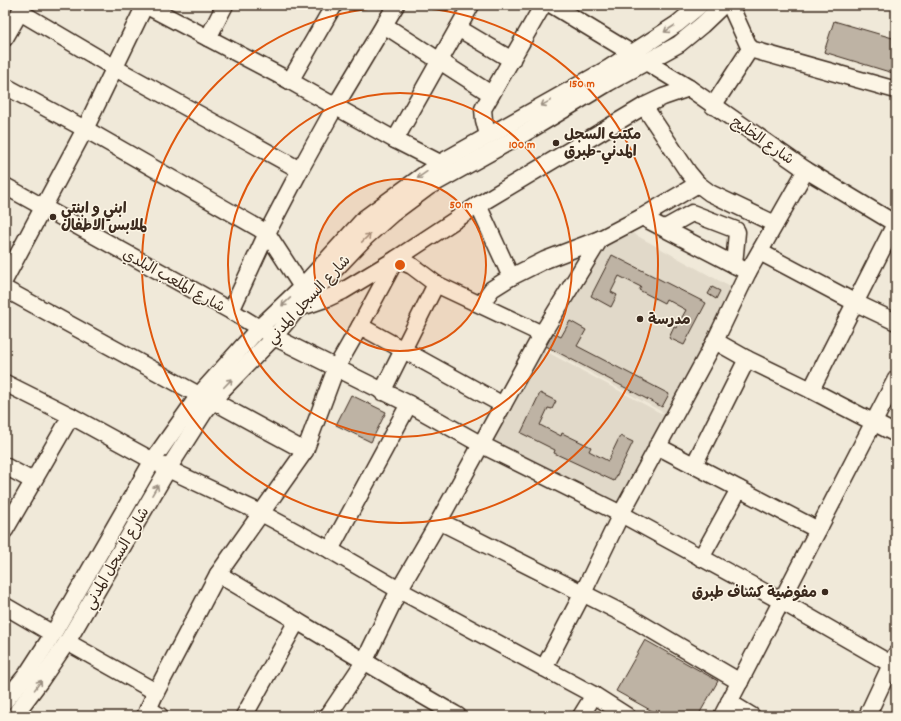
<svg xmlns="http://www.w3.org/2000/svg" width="901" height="721" font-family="Dekko,'Playpen Sans Arabic',sans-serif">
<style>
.built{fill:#e1d9c9}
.building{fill:#beb3a4;stroke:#3b2a1e}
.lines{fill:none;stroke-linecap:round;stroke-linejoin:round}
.minor-casing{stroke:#3b2a1e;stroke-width:19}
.minor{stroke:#fcf5e5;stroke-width:16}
.oneway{stroke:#9c9082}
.ring{fill:none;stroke:#df570d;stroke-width:2}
.poi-dot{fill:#3b2a1e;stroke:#fcf5e5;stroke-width:1.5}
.labels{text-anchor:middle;stroke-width:3;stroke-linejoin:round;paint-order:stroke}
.poi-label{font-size:15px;font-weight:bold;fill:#3b2a1e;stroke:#fcf5e5;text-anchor:start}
.street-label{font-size:15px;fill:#3b2a1e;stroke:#fcf5e5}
.centre{fill:#df570d;stroke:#fcf5e5;stroke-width:2}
.ring-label{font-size:12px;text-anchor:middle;font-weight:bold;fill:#df570d;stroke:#fcf5e5;stroke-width:3;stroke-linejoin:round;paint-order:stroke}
</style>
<rect width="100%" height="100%" fill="#f0e9d9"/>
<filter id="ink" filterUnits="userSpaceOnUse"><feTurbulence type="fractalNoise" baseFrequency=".025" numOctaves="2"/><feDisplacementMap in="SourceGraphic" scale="8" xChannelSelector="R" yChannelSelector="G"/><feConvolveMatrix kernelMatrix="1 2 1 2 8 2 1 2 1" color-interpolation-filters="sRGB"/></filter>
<g filter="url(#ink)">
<!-- built -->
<g class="built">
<path d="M 632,233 L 736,290 L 668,415 L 543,347 L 600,249 Z"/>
<path d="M 538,347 L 666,416 L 618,525 L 473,442 Z"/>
</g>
<!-- building -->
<g class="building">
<path d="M 834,21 L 896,39 L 896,74 L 824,52 Z"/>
<path d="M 612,255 L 706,303 L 684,345 L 669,338 L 674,327 L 676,328 L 686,310 L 666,299 L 664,303 L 639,290 L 641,287 L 619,276 L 611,292 L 617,295 L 611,307 L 591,296 Z"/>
<path d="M 712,287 L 720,291 L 716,299 L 708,294 Z"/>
<path d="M 570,321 L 586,330 L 577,346 L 669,394 L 662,407 L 546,346 L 553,333 L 561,337 Z"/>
<path d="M 540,393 L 556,401 L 552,409 L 548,408 L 540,425 L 561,436 L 562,433 L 591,447 L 589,451 L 608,461 L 620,436 L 633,442 L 614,481 L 554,453 L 555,450 L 521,433 Z"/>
<path d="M 351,395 L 386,412 L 371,442 L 336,425 Z"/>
<path d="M 645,640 L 718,681 L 698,716 L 661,716 L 616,691 Z"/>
</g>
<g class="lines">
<!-- minor casing -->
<g class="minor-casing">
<g id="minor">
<path d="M 145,5 L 290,81 L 395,140 L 440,163"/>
<path d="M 552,5 L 689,88 L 806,170 L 896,224"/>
<path d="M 730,5 L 750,49"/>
<path d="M 20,12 L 115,68 L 300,170"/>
<path d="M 384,25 L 491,94"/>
<path d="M 458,28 L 512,60"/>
<path d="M 5,38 L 24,5"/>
<path d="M 208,38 L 225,5"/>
<path d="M 750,49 L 896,90"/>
<path d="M 290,81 L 334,5"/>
<path d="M 5,86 L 85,129 L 267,233 L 302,287"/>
<path d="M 644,106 L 688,172 L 698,184 L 710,193 L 775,224"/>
<path d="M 713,106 L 750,49"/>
<path d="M 488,135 L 484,120 L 483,109 L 543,5"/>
<path d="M 395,140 L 471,5"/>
<path d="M 5,186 L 231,311 L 274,337 L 409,404 L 482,445 L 621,514 L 781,601 L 896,667"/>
<path d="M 478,205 L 511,277"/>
<path d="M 642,217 L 748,272"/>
<path d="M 665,228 L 692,213 L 736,230 L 737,232 L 734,265"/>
<path d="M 760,252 L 856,303 L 896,322"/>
<path d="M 5,279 L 85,129 L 145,5"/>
<path d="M 5,289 L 199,395"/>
<path d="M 481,304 L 492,289 L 511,277 L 545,260 L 600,239 L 642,217 L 698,184"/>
<path d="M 299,308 L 328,298 L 343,291 L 396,259 L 478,205 L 644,106 L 663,97 L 689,88"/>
<path d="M 231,311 L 267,233 L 300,170 L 336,105 L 396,5"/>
<path d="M 360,326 L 396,259 L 412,266 L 436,284 L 542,334"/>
<path d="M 715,341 L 747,359 L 811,390 L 896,434"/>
<path d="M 5,383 L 71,416 L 168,469 L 261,513 L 330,550 L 399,590 L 594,695 L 627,716"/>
<path d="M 811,390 L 896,222"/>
<path d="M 382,392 L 436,284"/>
<path d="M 213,401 L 305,451"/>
<path d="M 657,446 L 818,530"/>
<path d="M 694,465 L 747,359"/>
<path d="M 5,466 L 33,481"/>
<path d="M 439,521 L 628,616 L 740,682"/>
<path d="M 5,530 L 71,416"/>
<path d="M 330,550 L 409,404"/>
<path d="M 701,558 L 739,489"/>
<path d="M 218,574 C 298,621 377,670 458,716"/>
<path d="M 5,606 L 53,634"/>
<path d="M 67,642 L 156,692"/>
<path d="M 544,668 L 583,593 L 621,514 L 715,341 L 748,272 L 806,170"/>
<path d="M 5,701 L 27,674 L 53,634 L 153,460 L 199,395 L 259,328 L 302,287 L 365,218 L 440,163 L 609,68 L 677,24 L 700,5"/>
<path d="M 729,702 L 752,716"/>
<path d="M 148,709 L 160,716"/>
<path d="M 14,716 L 41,680 L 67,642 L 168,469 L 205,411 L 223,389 L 274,337 L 298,308 L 366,237 L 393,213 L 428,187 L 525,133 L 608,83 L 679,44 L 702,25 L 723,5"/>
<path d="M 145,716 L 156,692 L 218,574 L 305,451 L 336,368 L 360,326 L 503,405"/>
<path d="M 244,716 L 297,621"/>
<path d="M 328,716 L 364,662 L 399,590 L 439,521 L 542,334 L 600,239"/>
<path d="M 581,716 L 594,695"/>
<path d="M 722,716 L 896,379"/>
<path d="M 867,716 L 896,654"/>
</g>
</g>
<!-- minor -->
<use href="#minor" class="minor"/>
</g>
<!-- one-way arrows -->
<defs><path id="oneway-shaft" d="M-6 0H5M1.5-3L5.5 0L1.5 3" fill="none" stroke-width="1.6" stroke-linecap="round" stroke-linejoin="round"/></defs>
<g class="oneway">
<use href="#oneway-shaft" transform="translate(669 29) rotate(147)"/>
<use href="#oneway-shaft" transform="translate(546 103) rotate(151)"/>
<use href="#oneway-shaft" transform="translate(422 175) rotate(145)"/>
<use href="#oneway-shaft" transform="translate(366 238) rotate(-44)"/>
<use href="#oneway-shaft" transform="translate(286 302) rotate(137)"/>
<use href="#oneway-shaft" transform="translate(228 383) rotate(-46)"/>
<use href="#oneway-shaft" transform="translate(155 490) rotate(-60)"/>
<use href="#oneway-shaft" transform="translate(38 685) rotate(-54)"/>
</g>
</g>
<!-- distance rings -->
<circle cx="400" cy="265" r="86" fill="#df570d" fill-opacity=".12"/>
<g class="ring">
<circle cx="400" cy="265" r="86"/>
<circle cx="400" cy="265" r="172"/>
<circle cx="400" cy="265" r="258"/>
</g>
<!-- markers -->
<g class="poi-dot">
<circle cx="556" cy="143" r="4"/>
<circle cx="53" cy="217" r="4"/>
<circle cx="640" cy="319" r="4"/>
<circle cx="825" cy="592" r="4"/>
</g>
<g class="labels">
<!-- poi labels -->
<g class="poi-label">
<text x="564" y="139">مكتب السجل<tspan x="564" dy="17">المدني-طبرق</tspan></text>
<text x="61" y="213">ابني و ابنتي<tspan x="61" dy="17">لملابس الاطفال</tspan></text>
<text x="648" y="324">مدرسة</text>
<text x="817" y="597" text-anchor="end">مفوضية كشاف طبرق</text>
</g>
<!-- street labels -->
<g class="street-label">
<text transform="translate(763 140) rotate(35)" y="5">شارع الخليج</text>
<text transform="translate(174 280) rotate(29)" y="5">شارع الملعب البلدي</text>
<text transform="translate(308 299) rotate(-47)" y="5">شارع السجل المدني</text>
<text transform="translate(116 558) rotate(-60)" y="5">شارع السجل المدني</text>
</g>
</g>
<circle cx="400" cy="265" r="6" class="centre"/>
<g class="ring-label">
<text x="582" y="87">150 m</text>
<text x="522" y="148">100 m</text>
<text x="461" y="208">50 m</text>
</g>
<!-- margin -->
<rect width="901" height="721" fill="none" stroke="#fcf5e5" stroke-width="20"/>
<rect x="10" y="10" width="881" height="701" fill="none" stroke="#3b2a1e" stroke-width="1.5" filter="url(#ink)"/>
</svg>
